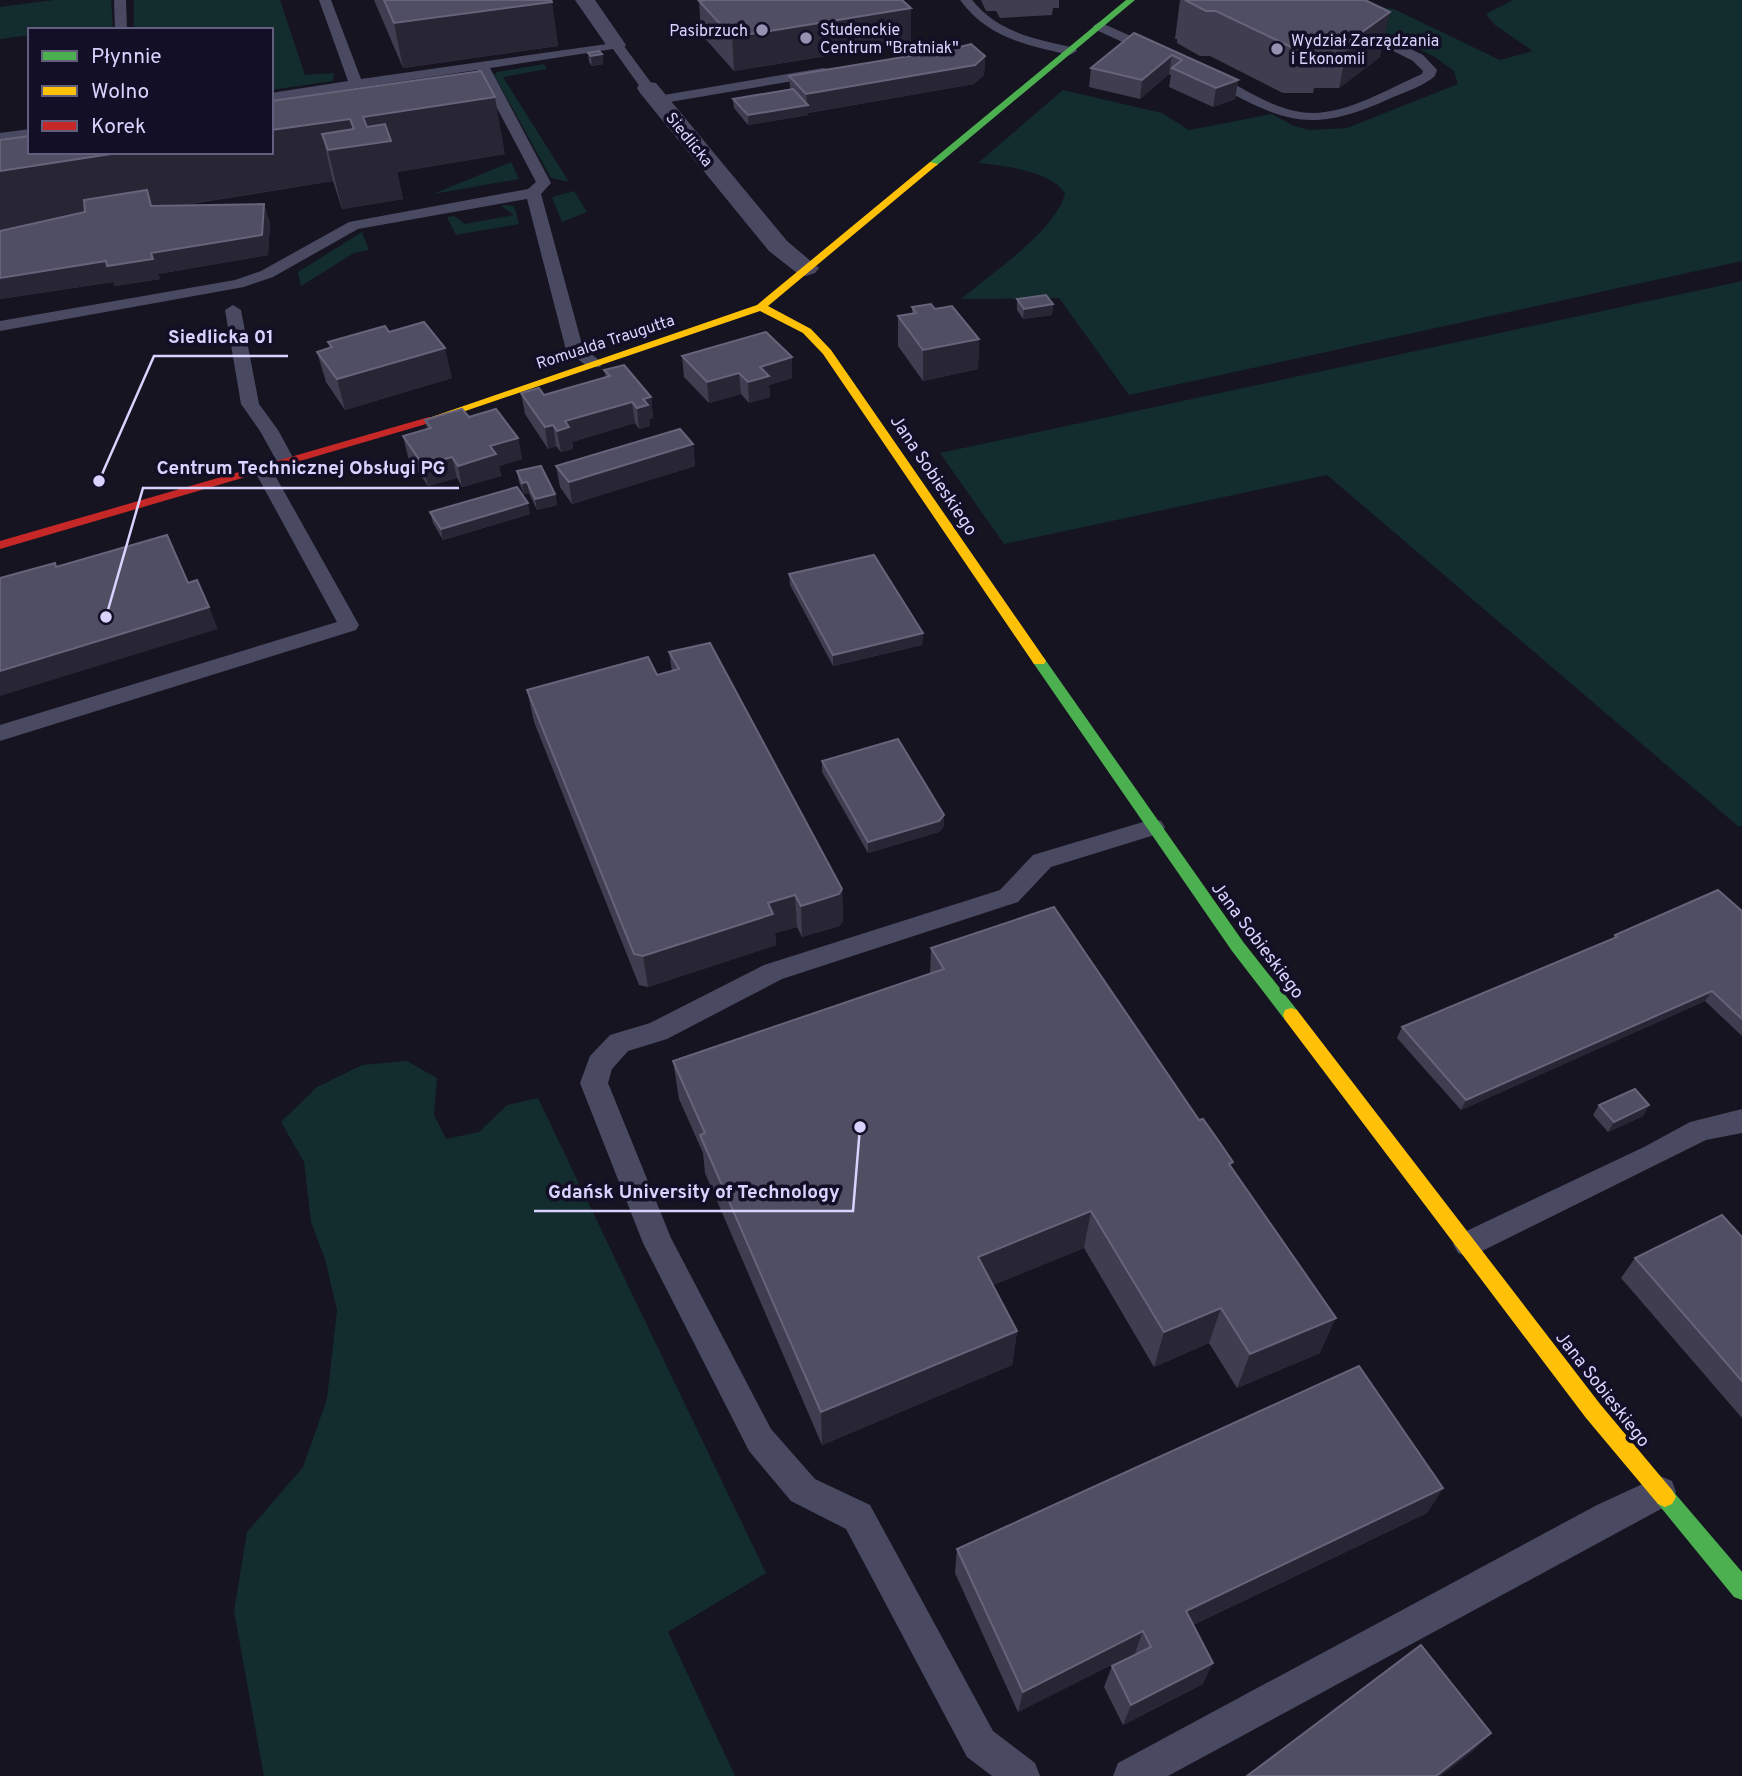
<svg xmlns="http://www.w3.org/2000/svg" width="1742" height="1776" font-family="Overpass,sans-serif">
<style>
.green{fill:#132c2d}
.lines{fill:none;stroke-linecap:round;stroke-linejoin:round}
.lane{fill:#4a4962;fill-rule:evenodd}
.street{fill:#4a4962;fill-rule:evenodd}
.fast{fill:#4caf50;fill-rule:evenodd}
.slow{fill:#ffc107;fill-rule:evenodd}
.jam{fill:#c62828;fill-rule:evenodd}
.wall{fill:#403d50}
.shaded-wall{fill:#282635}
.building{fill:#504e63;stroke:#66637b;stroke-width:2}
.poi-dot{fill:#9591b1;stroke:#130f26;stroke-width:2.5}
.labels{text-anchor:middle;stroke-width:7;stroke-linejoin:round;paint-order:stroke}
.far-poi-label{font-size:16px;fill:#d9d4ff;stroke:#130f26;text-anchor:start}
.far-street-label{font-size:16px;fill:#d9d4ff;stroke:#130f26}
.street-label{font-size:18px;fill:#d9d4ff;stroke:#130f26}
.leader{fill:none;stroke:#d9d4ff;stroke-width:2.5}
.callout-dot{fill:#d9d4ff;stroke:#130f26;stroke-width:2.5}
.callout-label{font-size:19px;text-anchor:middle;font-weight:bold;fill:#d9d4ff;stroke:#130f26;stroke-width:7;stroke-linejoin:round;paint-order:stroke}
</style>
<rect width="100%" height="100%" fill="#161421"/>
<!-- green -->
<g class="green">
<path d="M 54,0 L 111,0 L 113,26 L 110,30 L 30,30 L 30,35 L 0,39 L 0,7 Z"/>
<path d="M 280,0 L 305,75 L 334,73 L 333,81 L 271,90 L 271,30 L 134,30 L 134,0 Z"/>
<path d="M 1513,0 L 1742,0 L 1742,261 L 1129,395 L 1059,298 L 961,299 C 992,273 1054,232 1065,194 C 1055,172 1001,165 978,163 L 1063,90 L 1162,113 L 1189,130 L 1272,114 L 1294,126 L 1309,130 L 1347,128 L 1458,84 L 1454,71 L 1435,57 L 1346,14 L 1340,3 L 1394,9 L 1500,60 L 1533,51 L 1495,25 L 1486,14 Z"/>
<path d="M 544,64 L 547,69 L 503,77 L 569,182 L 551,178 L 494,75 L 497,72 Z"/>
<path d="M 511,162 L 519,179 L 433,194 Z"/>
<path d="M 574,191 L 587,212 L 562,222 L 552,197 Z"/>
<path d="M 500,205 L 514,206 L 519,224 L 456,235 L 447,217 L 454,216 L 465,224 L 514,215 Z"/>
<path d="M 362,232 L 369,250 L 354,253 L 301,286 L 298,272 Z"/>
<path d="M 1742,281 L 1742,825 L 1739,827 L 1327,475 L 1004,544 L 940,453 Z"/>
<path d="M 407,1061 L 437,1078 L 434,1115 L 446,1139 L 479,1132 L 507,1105 L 538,1098 L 766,1573 L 668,1632 L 735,1776 L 264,1776 L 234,1611 L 247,1532 L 303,1467 L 327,1399 L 337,1310 L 325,1259 L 311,1222 L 304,1162 L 281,1122 L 317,1087 L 362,1065 Z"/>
</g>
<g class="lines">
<!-- lane -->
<g class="lane">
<path d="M 114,0 L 126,0 L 127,30 L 115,30 Z"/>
<path d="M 319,0 L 331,0 L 361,79 L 621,42 L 655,88 L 653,91 L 643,91 L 613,49 L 490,68 L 551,183 L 541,194 L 583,348 L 603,363 L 600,367 L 588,367 L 566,350 L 527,199 L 358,229 L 273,277 L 244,287 L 0,331 L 0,321 L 235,280 L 261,271 L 349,222 L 528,189 L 536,182 L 477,70 L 271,101 L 271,93 L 348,81 Z"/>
<path d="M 960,0 L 972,0 C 999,33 1035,39 1075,48 L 1077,51 L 1070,55 C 1026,45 988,38 960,0 Z"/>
<path d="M 1293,0 L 1309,0 L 1423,55 L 1437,70 L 1435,76 C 1424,86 1405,92 1391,98 C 1304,138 1281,119 1202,78 L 1202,72 L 1212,72 C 1238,85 1266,105 1295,111 C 1338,121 1384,90 1422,74 L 1423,71 L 1413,61 Z"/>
<path d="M 1099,22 L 1163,50 L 1165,53 L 1158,57 L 1153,56 L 1094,29 L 1093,26 Z"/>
<path d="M 823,68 L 828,69 L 828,75 L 658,104 L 651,100 L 658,96 Z"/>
<path d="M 30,129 L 30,137 L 0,141 L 0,133 Z"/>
<path d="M 233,305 L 241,310 L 259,404 L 278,430 L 296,463 L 294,467 L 280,467 L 260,431 L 241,404 L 225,310 Z"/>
<path d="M 263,464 L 272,470 L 359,625 L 356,630 L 0,741 L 0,725 L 337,622 L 254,470 Z"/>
<path d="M 1153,819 L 1161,821 L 1165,827 L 1161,833 L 1051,867 L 1018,902 L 782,979 L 667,1039 L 628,1051 L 612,1069 L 608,1083 L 671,1238 L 771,1429 L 815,1479 L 870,1505 L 993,1731 L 1035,1763 L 1040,1776 L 992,1776 L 967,1757 L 846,1529 L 791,1501 L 749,1451 L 643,1243 L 580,1083 L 590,1056 L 610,1035 L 650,1023 L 764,965 L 1000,890 L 1033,855 Z"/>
<path d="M 1742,1109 L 1742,1133 L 1706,1140 L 1478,1253 L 1468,1257 L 1458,1253 L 1453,1244 L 1458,1235 L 1644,1147 L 1690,1122 Z"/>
<path d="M 1660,1476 L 1672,1481 L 1676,1492 L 1672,1503 L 1168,1776 L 1113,1776 L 1118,1763 L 1597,1505 Z"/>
</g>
<!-- street -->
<g class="street">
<path d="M 575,0 L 595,0 L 626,45 L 623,49 L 609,49 Z"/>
<path d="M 648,82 L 656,83 L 787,241 L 819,268 L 815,273 L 806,276 L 797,273 L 769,251 L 640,93 L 637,88 L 640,83 Z"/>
</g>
<!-- fast -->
<g class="fast">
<path d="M 1126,0 L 1135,0 L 936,166 L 930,166 L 930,162 Z"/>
<path d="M 1039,657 L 1044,658 L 1244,943 L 1297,1010 L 1299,1015 L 1297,1020 L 1285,1020 L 1232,951 L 1034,664 L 1032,661 Z"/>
<path d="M 1665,1487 L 1672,1490 L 1742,1572 L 1742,1600 L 1734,1597 L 1658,1504 L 1654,1497 L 1658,1490 Z"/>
</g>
<!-- slow -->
<g class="slow">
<path d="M 930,162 L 938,164 L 768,306 L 811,329 L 831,350 L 1044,658 L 1046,661 L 1044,664 L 1034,664 L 823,354 L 803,333 L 760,311 L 433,422 L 425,422 L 423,420 L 757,305 Z"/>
<path d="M 1291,1008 L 1297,1010 L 1600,1404 L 1672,1490 L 1676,1497 L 1672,1504 L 1665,1507 L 1658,1504 L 1586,1418 L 1285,1020 L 1283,1015 L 1285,1010 Z"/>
</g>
<!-- jam -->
<path class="jam" d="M 429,417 L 435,420 L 433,422 L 0,549 L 0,541 Z"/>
</g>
<!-- wall -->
<g class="wall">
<path d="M 374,0 L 551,0 L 558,46 L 403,68 Z"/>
<path d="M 981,0 L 1059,0 L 1059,8 L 1053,8 L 1052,15 L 1000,18 L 996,11 L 986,11 Z"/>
<path d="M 1180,0 L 1365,0 L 1380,57 L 1339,88 L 1314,88 L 1313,93 L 1283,93 L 1210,56 L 1200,56 L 1177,43 L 1177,39 L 1175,39 Z"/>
<path d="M 699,1 L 911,8 L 911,42 L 734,71 L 701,34 Z"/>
<path d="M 1134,33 L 1238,80 L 1235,99 L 1213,107 L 1169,87 L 1171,75 L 1169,74 L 1140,99 L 1089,87 L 1091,68 Z"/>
<path d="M 588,53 L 602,54 L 603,64 L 592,66 L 589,62 Z"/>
<path d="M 985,56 L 984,75 L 974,84 L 808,113 L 808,115 L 748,125 L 734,108 L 733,99 L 790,89 L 789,76 Z"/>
<path d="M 271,101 L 505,154 L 397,172 L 403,199 L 342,209 L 333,181 L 178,206 L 264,204 L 270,224 L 268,255 L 158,274 L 160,279 L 115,286 L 113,282 L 0,299 Z"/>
<path d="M 1017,299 L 1053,304 L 1052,315 L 1023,319 L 1017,310 Z"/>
<path d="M 912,307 L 935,309 L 979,339 L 978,369 L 923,381 L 898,346 L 898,316 L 912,314 Z"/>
<path d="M 389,332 L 452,378 L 345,410 L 326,382 L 317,352 L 330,348 L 328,342 Z"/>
<path d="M 682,356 L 792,378 L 769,385 L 770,397 L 749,403 L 741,394 L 709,403 L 684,377 Z"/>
<path d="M 604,370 L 651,397 L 653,418 L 649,419 L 650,426 L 639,429 L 635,423 L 572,442 L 573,449 L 561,452 L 556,446 L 548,449 L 525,414 L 521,393 L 544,395 L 606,378 Z"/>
<path d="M 469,417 L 518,438 L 522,459 L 499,466 L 501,476 L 462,487 L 457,478 L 428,486 L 408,457 L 403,436 L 427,429 L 425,420 Z"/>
<path d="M 693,444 L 695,466 L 572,504 L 560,487 L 556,466 Z"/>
<path d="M 517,471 L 555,494 L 557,505 L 537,510 L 529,493 L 524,494 L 519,482 Z"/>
<path d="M 430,512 L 530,514 L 443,540 L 433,523 Z"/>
<path d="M 789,574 L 923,633 L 922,645 L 833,666 L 790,585 Z"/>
<path d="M 669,652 L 842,889 L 843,921 L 839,926 L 802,937 L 797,927 L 775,933 L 776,945 L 648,987 L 639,985 L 534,722 L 527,690 L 657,675 L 672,671 Z"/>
<path d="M 822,761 L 944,826 L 939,832 L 868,853 L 822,772 Z"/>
<path d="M 1742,911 L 1742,1036 L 1705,1001 L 1461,1110 L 1397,1038 L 1402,1027 L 1613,939 L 1615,935 Z"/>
<path d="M 931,948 L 1231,1168 L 1320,1353 L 1237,1388 L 1209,1343 L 1154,1367 L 1084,1248 L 993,1285 L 1017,1331 L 1012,1365 L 822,1445 L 705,1173 L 703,1153 L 679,1099 L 673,1061 L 930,973 Z"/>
<path d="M 1599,1105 L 1649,1105 L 1643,1116 L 1608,1132 L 1593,1115 Z"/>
<path d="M 1742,1237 L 1742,1418 L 1621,1278 L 1635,1258 Z"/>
<path d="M 1443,1488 L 1427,1513 L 1193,1625 L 1203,1684 L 1123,1725 L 1104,1687 L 1112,1666 L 1136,1654 L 1135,1653 L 1018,1712 L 955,1573 L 957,1549 Z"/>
</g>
<!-- shaded-wall -->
<g class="shaded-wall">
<path d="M 552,2 L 558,46 L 403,68 L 394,23 Z"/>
<path d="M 911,8 L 911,42 L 734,71 L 732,37 Z"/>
<path d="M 1390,12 L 1380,57 L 1339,88 L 1348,42 Z"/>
<path d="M 602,54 L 603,64 L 592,66 L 591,56 Z"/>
<path d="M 1172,55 L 1169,74 L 1140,99 L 1142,80 Z"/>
<path d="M 985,56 L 984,75 L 974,84 L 808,113 L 808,115 L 748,125 L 748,115 L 807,105 L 806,94 Z"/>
<path d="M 1238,80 L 1235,99 L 1213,107 L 1216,88 Z"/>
<path d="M 495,97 L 505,154 L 397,172 L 403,199 L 342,209 L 328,150 L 322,134 L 333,181 L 0,234 L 0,171 L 124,152 L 271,152 L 271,130 L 350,119 L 356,146 L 363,117 Z"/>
<path d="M 264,204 L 270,224 L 268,255 L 158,274 L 151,253 Z"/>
<path d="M 153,259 L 160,279 L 115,286 L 113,282 L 0,299 L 0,278 L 106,261 Z"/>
<path d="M 1053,304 L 1052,315 L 1023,319 L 1024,309 Z"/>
<path d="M 979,339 L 978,369 L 923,381 L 923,350 Z"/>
<path d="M 445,348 L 452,378 L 345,410 L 337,379 Z"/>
<path d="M 792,357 L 792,378 L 769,385 L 770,397 L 749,403 L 748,382 L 760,367 Z"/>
<path d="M 739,373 L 741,394 L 709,403 L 707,382 Z"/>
<path d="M 651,397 L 653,418 L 649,419 L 650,426 L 639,429 L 637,408 L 643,399 Z"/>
<path d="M 632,402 L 635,423 L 572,442 L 573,449 L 561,452 L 557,431 L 565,421 Z"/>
<path d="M 553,425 L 556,446 L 548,449 L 545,427 Z"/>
<path d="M 518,438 L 522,459 L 499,466 L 501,476 L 462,487 L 458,466 L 490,446 Z"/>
<path d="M 693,444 L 695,466 L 572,504 L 569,482 Z"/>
<path d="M 452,457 L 457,478 L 428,486 L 423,465 Z"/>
<path d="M 527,482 L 529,493 L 524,494 L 522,483 Z"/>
<path d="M 555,494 L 557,505 L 537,510 L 535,499 Z"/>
<path d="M 528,503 L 530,514 L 443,540 L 441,529 Z"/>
<path d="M 209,607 L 218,629 L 0,696 L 0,671 Z"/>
<path d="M 923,633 L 922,645 L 833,666 L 833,655 Z"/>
<path d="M 944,815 L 944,826 L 939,832 L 868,853 L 868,842 Z"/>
<path d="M 842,889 L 843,921 L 839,926 L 802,937 L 801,906 Z"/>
<path d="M 795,895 L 797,927 L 775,933 L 776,945 L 648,987 L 643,956 L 768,903 Z"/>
<path d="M 1712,991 L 1705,1001 L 1461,1110 L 1466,1100 Z"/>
<path d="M 1649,1105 L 1643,1116 L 1608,1132 L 1614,1122 Z"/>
<path d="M 1091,1211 L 1084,1248 L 974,1293 L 978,1257 Z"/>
<path d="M 1221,1308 L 1209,1343 L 1154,1367 L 1164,1332 Z"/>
<path d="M 1336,1318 L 1320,1353 L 1237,1388 L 1250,1354 Z"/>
<path d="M 1017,1331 L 1012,1365 L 822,1445 L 821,1412 Z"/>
<path d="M 1443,1488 L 1427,1513 L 1176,1633 L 1186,1611 Z"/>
<path d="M 1143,1631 L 1135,1653 L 1018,1712 L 1023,1692 Z"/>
<path d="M 1213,1663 L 1203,1684 L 1123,1725 L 1131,1705 Z"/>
<path d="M 1491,1733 L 1472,1752 L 1441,1776 L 1436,1776 Z"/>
</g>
<!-- building -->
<g class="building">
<path d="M 384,0 L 551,0 L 552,2 L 394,23 Z"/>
<path d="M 706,0 L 902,0 L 911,8 L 732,37 L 699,1 Z"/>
<path d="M 1185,0 L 1365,0 L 1390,12 L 1348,42 L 1319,43 L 1322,47 L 1291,47 L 1216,11 L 1206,11 Z"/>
<path d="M 1134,33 L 1238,80 L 1216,88 L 1172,68 L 1182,60 L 1172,55 L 1142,80 L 1091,68 Z"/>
<path d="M 971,44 L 985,56 L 975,65 L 806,94 L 789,76 L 952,49 Z"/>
<path d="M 599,51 L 602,54 L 591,56 L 588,53 Z"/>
<path d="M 481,71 L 495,97 L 363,117 L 367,127 L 385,124 L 391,141 L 328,150 L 322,134 L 354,129 L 350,119 L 271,130 L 271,101 Z"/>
<path d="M 793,89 L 808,105 L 748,115 L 733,99 Z"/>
<path d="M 30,136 L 30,152 L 124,152 L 0,171 L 0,140 Z"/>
<path d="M 147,190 L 151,206 L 264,204 L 262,235 L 151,253 L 153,259 L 107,266 L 106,261 L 0,278 L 0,231 L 85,212 L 84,200 Z"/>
<path d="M 1046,295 L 1053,304 L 1024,309 L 1017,299 Z"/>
<path d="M 931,304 L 935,309 L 952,306 L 979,339 L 923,350 L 898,316 L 916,313 L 912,307 Z"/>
<path d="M 424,322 L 445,348 L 337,379 L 317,352 L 332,347 L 328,342 L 385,326 L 389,332 Z"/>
<path d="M 766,332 L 792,357 L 760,367 L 769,376 L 748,382 L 739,373 L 707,382 L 682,356 Z"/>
<path d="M 624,365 L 651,397 L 643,399 L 648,405 L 637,408 L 632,402 L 565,421 L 569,427 L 557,431 L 553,425 L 545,427 L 521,393 L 539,388 L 544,395 L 610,376 L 604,370 Z"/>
<path d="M 462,409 L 469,417 L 496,409 L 518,438 L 490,446 L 496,454 L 458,466 L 452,457 L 423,465 L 403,436 L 431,428 L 425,420 Z"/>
<path d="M 680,429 L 693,444 L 569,482 L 556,466 Z"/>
<path d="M 541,466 L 555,494 L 535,499 L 527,482 L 522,483 L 517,471 Z"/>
<path d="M 517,487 L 528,503 L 441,529 L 430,512 Z"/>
<path d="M 167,535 L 188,583 L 197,580 L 209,607 L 0,671 L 0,578 L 55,563 L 56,567 Z"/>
<path d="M 874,555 L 923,633 L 833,655 L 789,574 Z"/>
<path d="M 710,643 L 842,889 L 839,894 L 801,906 L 795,895 L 768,903 L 773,914 L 643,956 L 634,954 L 527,690 L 648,657 L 657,675 L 679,669 L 669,652 Z"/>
<path d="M 898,739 L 944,815 L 939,821 L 868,842 L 822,761 Z"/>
<path d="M 1718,890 L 1742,911 L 1742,1019 L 1712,991 L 1466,1100 L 1402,1027 L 1617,937 L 1615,935 Z"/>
<path d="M 1054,907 L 1199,1120 L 1203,1119 L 1218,1140 L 1233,1162 L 1229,1164 L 1336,1318 L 1250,1354 L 1221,1308 L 1164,1332 L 1091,1211 L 978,1257 L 1017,1331 L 821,1412 L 700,1135 L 705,1133 L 673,1061 L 944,969 L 931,948 Z"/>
<path d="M 1635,1089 L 1649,1105 L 1614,1122 L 1599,1105 Z"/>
<path d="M 1722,1215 L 1742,1237 L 1742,1381 L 1635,1258 Z"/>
<path d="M 1359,1366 L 1443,1488 L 1186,1611 L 1213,1663 L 1131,1705 L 1112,1666 L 1151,1647 L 1143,1631 L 1023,1692 L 957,1549 Z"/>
<path d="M 1421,1645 L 1491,1733 L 1436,1776 L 1247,1776 Z"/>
</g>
<!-- markers -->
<g class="poi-dot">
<circle cx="762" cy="30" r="7"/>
<circle cx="806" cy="38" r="7"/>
<circle cx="1277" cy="49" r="7"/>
</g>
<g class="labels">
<!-- far-poi labels -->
<g class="far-poi-label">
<text x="820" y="35">Studenckie<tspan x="820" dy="18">Centrum "Bratniak"</tspan></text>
<text x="748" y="36" text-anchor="end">Pasibrzuch</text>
<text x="1291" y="46">Wydział Zarządzania<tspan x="1291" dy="18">i Ekonomii</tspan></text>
</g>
<!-- far-street labels -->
<g class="far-street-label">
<text transform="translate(690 139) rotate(51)" y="6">Siedlicka</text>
<text transform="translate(605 341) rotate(-18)" y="6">Romualda Traugutta</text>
</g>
<!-- street labels -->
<g class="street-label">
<text transform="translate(934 475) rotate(56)" y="6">Jana Sobieskiego</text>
<text transform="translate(1258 940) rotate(53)" y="6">Jana Sobieskiego</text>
<text transform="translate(1603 1389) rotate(52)" y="6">Jana Sobieskiego</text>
</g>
</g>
<!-- callouts -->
<path class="leader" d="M99 481L154 356H288M106 617L143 488H459M860 1127L853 1211H534"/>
<g class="callout-dot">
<circle cx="99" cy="481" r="7"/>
<circle cx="106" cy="617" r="7"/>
<circle cx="860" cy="1127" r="7"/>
</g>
<g class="callout-label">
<text x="221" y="343">Siedlicka 01</text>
<text x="301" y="474">Centrum Technicznej Obsługi PG</text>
<text x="694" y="1198">Gdańsk University of Technology</text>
</g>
<!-- legend -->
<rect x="28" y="28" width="245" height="126" fill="#130f26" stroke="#625e7d" stroke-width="2"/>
<rect x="42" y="51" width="35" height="10" fill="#4caf50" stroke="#625e7d" stroke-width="2"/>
<text x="91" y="63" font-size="21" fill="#d9d4ff">Płynnie</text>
<rect x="42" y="86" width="35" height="10" fill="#ffc107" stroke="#625e7d" stroke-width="2"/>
<text x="91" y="98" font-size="21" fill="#d9d4ff">Wolno</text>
<rect x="42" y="121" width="35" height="10" fill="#c62828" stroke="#625e7d" stroke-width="2"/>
<text x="91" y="133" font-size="21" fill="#d9d4ff">Korek</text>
</svg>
